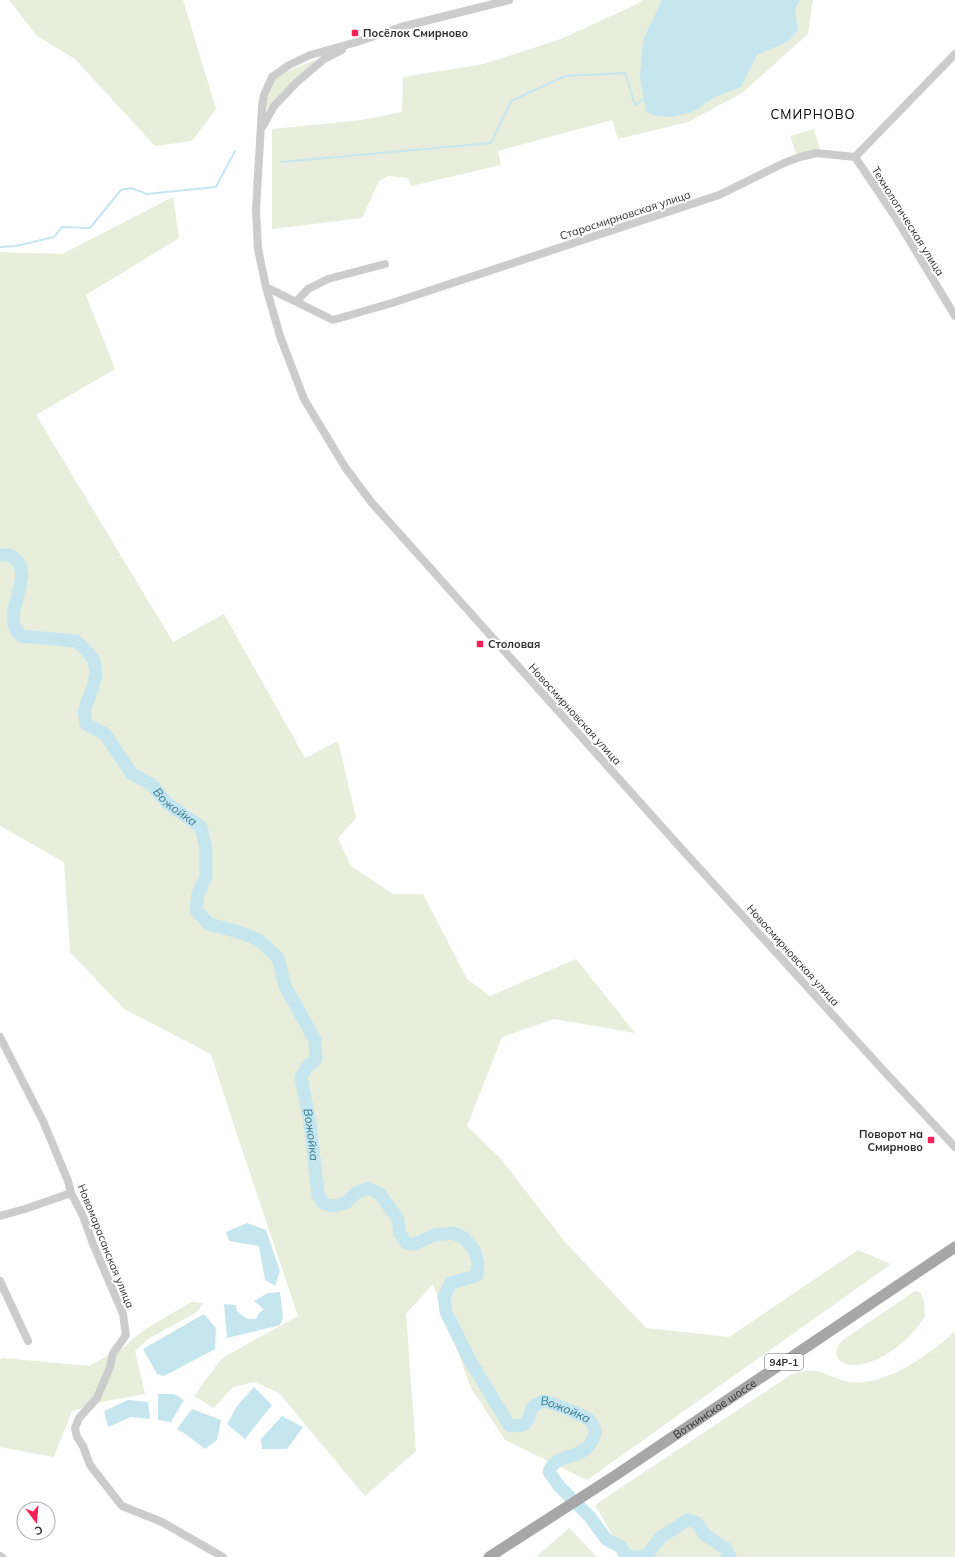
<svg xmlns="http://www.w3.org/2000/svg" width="955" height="1557" font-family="Mulish,sans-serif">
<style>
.green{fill:#e8eedb}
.water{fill:#c6e6ef}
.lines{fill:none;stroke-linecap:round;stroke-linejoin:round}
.stream{stroke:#c6e6ef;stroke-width:2}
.river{stroke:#c6e6ef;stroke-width:13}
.minor{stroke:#ccc;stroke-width:8}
.major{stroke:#a7a7a7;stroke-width:11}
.poi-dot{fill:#f62154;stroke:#fff;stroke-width:1.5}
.labels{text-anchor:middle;stroke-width:4;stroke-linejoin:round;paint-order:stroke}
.shield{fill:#fff;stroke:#6d6d6d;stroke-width:1}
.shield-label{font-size:10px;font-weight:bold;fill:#2f2f2f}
.poi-label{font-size:11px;font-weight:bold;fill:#2f2f2f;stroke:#fff;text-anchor:start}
.street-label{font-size:11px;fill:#2f2f2f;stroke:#fff}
.water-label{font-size:12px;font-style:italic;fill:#337d92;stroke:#fff}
.quarter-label{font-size:13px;letter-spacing:1px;fill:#000;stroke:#fff}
</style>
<rect width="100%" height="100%" fill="#fff"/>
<!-- green -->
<g class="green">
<path d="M 9,0 L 183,0 L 216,109 L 192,141 L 155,146 L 75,59 L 37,36 Z"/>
<path d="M 643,0 L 813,0 L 808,34 L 742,93 L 688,122 L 618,139 L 612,120 L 498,151 L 501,165 L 411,186 L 408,178 L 389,176 L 379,181 L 362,218 L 272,229 L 272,129 L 362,120 L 402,112 L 403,77 L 484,64 L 561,39 L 637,4 Z"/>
<path d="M 319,59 C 300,75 280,91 265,111 C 266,104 266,96 269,89 C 275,72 304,65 319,59 Z"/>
<path d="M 814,129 L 820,149 L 797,156 L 790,136 Z"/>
<path d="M 173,197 L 179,238 L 86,295 L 115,369 L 36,415 L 173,642 L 224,614 L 305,758 L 338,741 L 356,818 L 338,838 L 351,866 L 393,894 L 423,894 L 467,979 L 490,996 L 576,959 L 635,1033 L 554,1019 L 502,1037 L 467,1126 L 501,1159 L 565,1242 L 646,1328 L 729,1337 L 858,1250 L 891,1264 L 587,1480 L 505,1440 L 471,1388 L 433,1284 L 406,1314 L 416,1451 L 365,1496 L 279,1393 L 255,1382 L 233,1387 L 214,1408 L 194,1396 L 222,1358 L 298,1316 L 236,1132 L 211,1054 L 124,1009 L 70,952 L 64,862 L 0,826 L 0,252 L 62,254 Z"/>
<path d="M 915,1291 L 920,1292 L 924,1301 L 925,1316 C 911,1339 885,1361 857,1365 C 839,1367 829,1353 843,1340 Z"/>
<path d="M 191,1302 L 203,1303 L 197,1312 L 148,1339 L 135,1351 L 145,1394 L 105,1401 L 72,1411 L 54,1457 L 0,1447 L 0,1359 L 3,1358 L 89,1366 L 125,1346 L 144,1330 Z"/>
<path d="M 955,1331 L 955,1557 L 625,1557 L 595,1505 L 792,1374 C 822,1364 825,1378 851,1382 C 885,1387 932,1353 955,1331 Z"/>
<path d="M 569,1528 L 597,1557 L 536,1557 Z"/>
</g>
<!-- water -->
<g class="water">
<path d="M 662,0 L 800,0 L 795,9 L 798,30 L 789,41 L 757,55 L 741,87 L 713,98 L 693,112 L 672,117 L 656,116 L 646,112 L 640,77 L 643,40 Z"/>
<path d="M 247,1223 L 266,1230 L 280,1271 L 275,1286 L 265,1280 L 259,1246 L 229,1241 L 226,1232 Z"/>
<path d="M 280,1292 L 283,1318 L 280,1325 L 227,1338 L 224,1304 L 236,1305 L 237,1311 L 247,1319 L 256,1319 L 259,1313 L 264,1309 L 254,1301 L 268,1293 Z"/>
<path d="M 204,1314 L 216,1328 L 215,1349 L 164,1376 L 157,1374 L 143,1349 Z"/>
<path d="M 254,1387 L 272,1405 L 245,1439 L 227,1424 L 237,1406 Z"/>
<path d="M 158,1394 L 174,1394 L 184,1400 L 171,1422 L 158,1420 Z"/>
<path d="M 128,1400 L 148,1402 L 150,1419 L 131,1417 L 108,1427 L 104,1411 Z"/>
<path d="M 192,1409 L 221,1420 L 217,1440 L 205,1449 L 187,1435 L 177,1429 Z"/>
<path d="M 282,1416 L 303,1427 L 287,1449 L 262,1449 L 261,1439 Z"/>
</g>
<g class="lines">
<!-- stream -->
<g class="stream">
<path d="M 281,162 L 491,143 L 511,101 L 565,76 L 625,73 L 635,105 L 646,97"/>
<path d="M 0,247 L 16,246 L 54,237 L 62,227 L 90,228 L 121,190 L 131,188 L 147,194 L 216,187 L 235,151"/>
</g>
<!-- river -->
<g class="river">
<path id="s1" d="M 0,555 L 10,555 C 13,557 17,560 19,563 C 30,586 0,618 21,636 L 76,641 L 85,649 L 94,660 L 96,673 L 93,687 L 84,711 L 86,724 L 105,734 L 132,774 L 151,784 L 167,803 L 201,827 L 206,850 L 206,876 L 198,894 L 196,910 L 209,924 L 242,933 L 259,940 L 278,958 L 285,986 L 315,1040 L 316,1059 L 309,1065 L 301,1077 L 310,1123 L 318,1195 L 324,1204 L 333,1206 L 346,1203 L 356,1193 L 368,1188 L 380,1194 L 398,1219 L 400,1234 L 406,1243 L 415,1244 L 434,1235 L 453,1233 L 464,1238 L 475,1251 L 478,1265 L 477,1275 C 469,1279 460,1280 451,1283 L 444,1297 L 446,1312 L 469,1359 L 509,1425 C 537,1430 523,1409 539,1403 C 541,1402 543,1401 545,1401 C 550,1402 584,1416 588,1419 C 593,1422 594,1427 596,1432 C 594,1438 590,1446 584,1450 C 572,1459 554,1455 549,1472 L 560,1487 L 590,1517 L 606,1539 L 621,1547 L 625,1555 L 633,1557"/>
<path d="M 639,1557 L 646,1556 L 661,1537 L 687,1520 L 696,1522 L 705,1535 L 725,1548 L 730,1557"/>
</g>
<!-- minor -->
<g class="minor">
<path d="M 509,0 L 401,27 L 357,42 L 310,55 L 289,65 L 272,77 L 264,95 L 262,107 L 256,210 L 258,249 L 266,287 L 280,336 L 304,399 L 345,467 L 372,503 L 679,846 L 883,1070 L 955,1147"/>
<path d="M 263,126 L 274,106 L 297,82 L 324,59 L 342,50"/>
<path d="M 855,157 L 896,218 L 955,316"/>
<path d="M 266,287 L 333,320 L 392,303 L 719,195 L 784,163 L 800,157 L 816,153 L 855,157 L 955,54"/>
<path d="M 297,301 L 308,289 L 328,279 L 385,264"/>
<path d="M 0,1037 L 43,1121 L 68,1181 L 71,1193 L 83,1216 L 93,1244 L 123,1314 L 126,1335 L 113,1353 L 110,1367 L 97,1398 L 79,1418 L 75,1428 L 77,1437 L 83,1446 L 90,1465 L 122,1506 L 162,1522 L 223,1557"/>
<path d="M 0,1216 L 25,1209 L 71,1193"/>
<path d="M 0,1281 L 28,1341"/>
<path d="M 0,1556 L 2,1557"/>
</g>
<!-- major -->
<path class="major" id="s2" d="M 489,1557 L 613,1477 L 955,1247"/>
</g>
<!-- markers -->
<g class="poi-dot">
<rect x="351" y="29" width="8" height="8" rx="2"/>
<rect x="476" y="640" width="8" height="8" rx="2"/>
<rect x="927" y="1136" width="8" height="8" rx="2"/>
</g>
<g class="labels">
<!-- shield labels -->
<rect class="shield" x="765" y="1354" width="38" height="16" rx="3"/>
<g class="shield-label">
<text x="784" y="1366">94Р-1</text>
</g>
<!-- poi labels -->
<g class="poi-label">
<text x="363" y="37">Посёлок Смирново</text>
<text x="488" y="648">Столовая</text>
<text x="923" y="1138" text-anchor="end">Поворот на<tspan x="923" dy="13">Смирново</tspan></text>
</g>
<!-- street labels -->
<g class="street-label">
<text transform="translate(625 215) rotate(-18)" y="4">Старосмирновская улица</text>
<text transform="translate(908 221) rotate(58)" y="4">Технологическая улица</text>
<text transform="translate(575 714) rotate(48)" y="4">Новосмирновская улица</text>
<text transform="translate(793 955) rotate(48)" y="4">Новосмирновская улица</text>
<text transform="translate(106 1246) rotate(68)" y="4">Новомарасанская улица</text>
<text dy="4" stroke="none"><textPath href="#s2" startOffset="270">Воткинское шоссе</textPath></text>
</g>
<!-- water labels -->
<g class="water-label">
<text dy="4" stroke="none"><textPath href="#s1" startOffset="371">Вожойка</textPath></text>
<text dy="4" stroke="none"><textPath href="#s1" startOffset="779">Вожойка</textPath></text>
<text dy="4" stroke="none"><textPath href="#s1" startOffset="1331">Вожойка</textPath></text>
</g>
<!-- quarter labels -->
<g class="quarter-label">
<text x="813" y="119">СМИРНОВО</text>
</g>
</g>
<!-- north arrow -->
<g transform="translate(36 1521) rotate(164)"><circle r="19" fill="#ffffff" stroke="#acacac"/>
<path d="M0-3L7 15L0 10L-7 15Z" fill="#f62154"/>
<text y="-6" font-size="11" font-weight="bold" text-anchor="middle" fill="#2f2f2f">С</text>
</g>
</svg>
